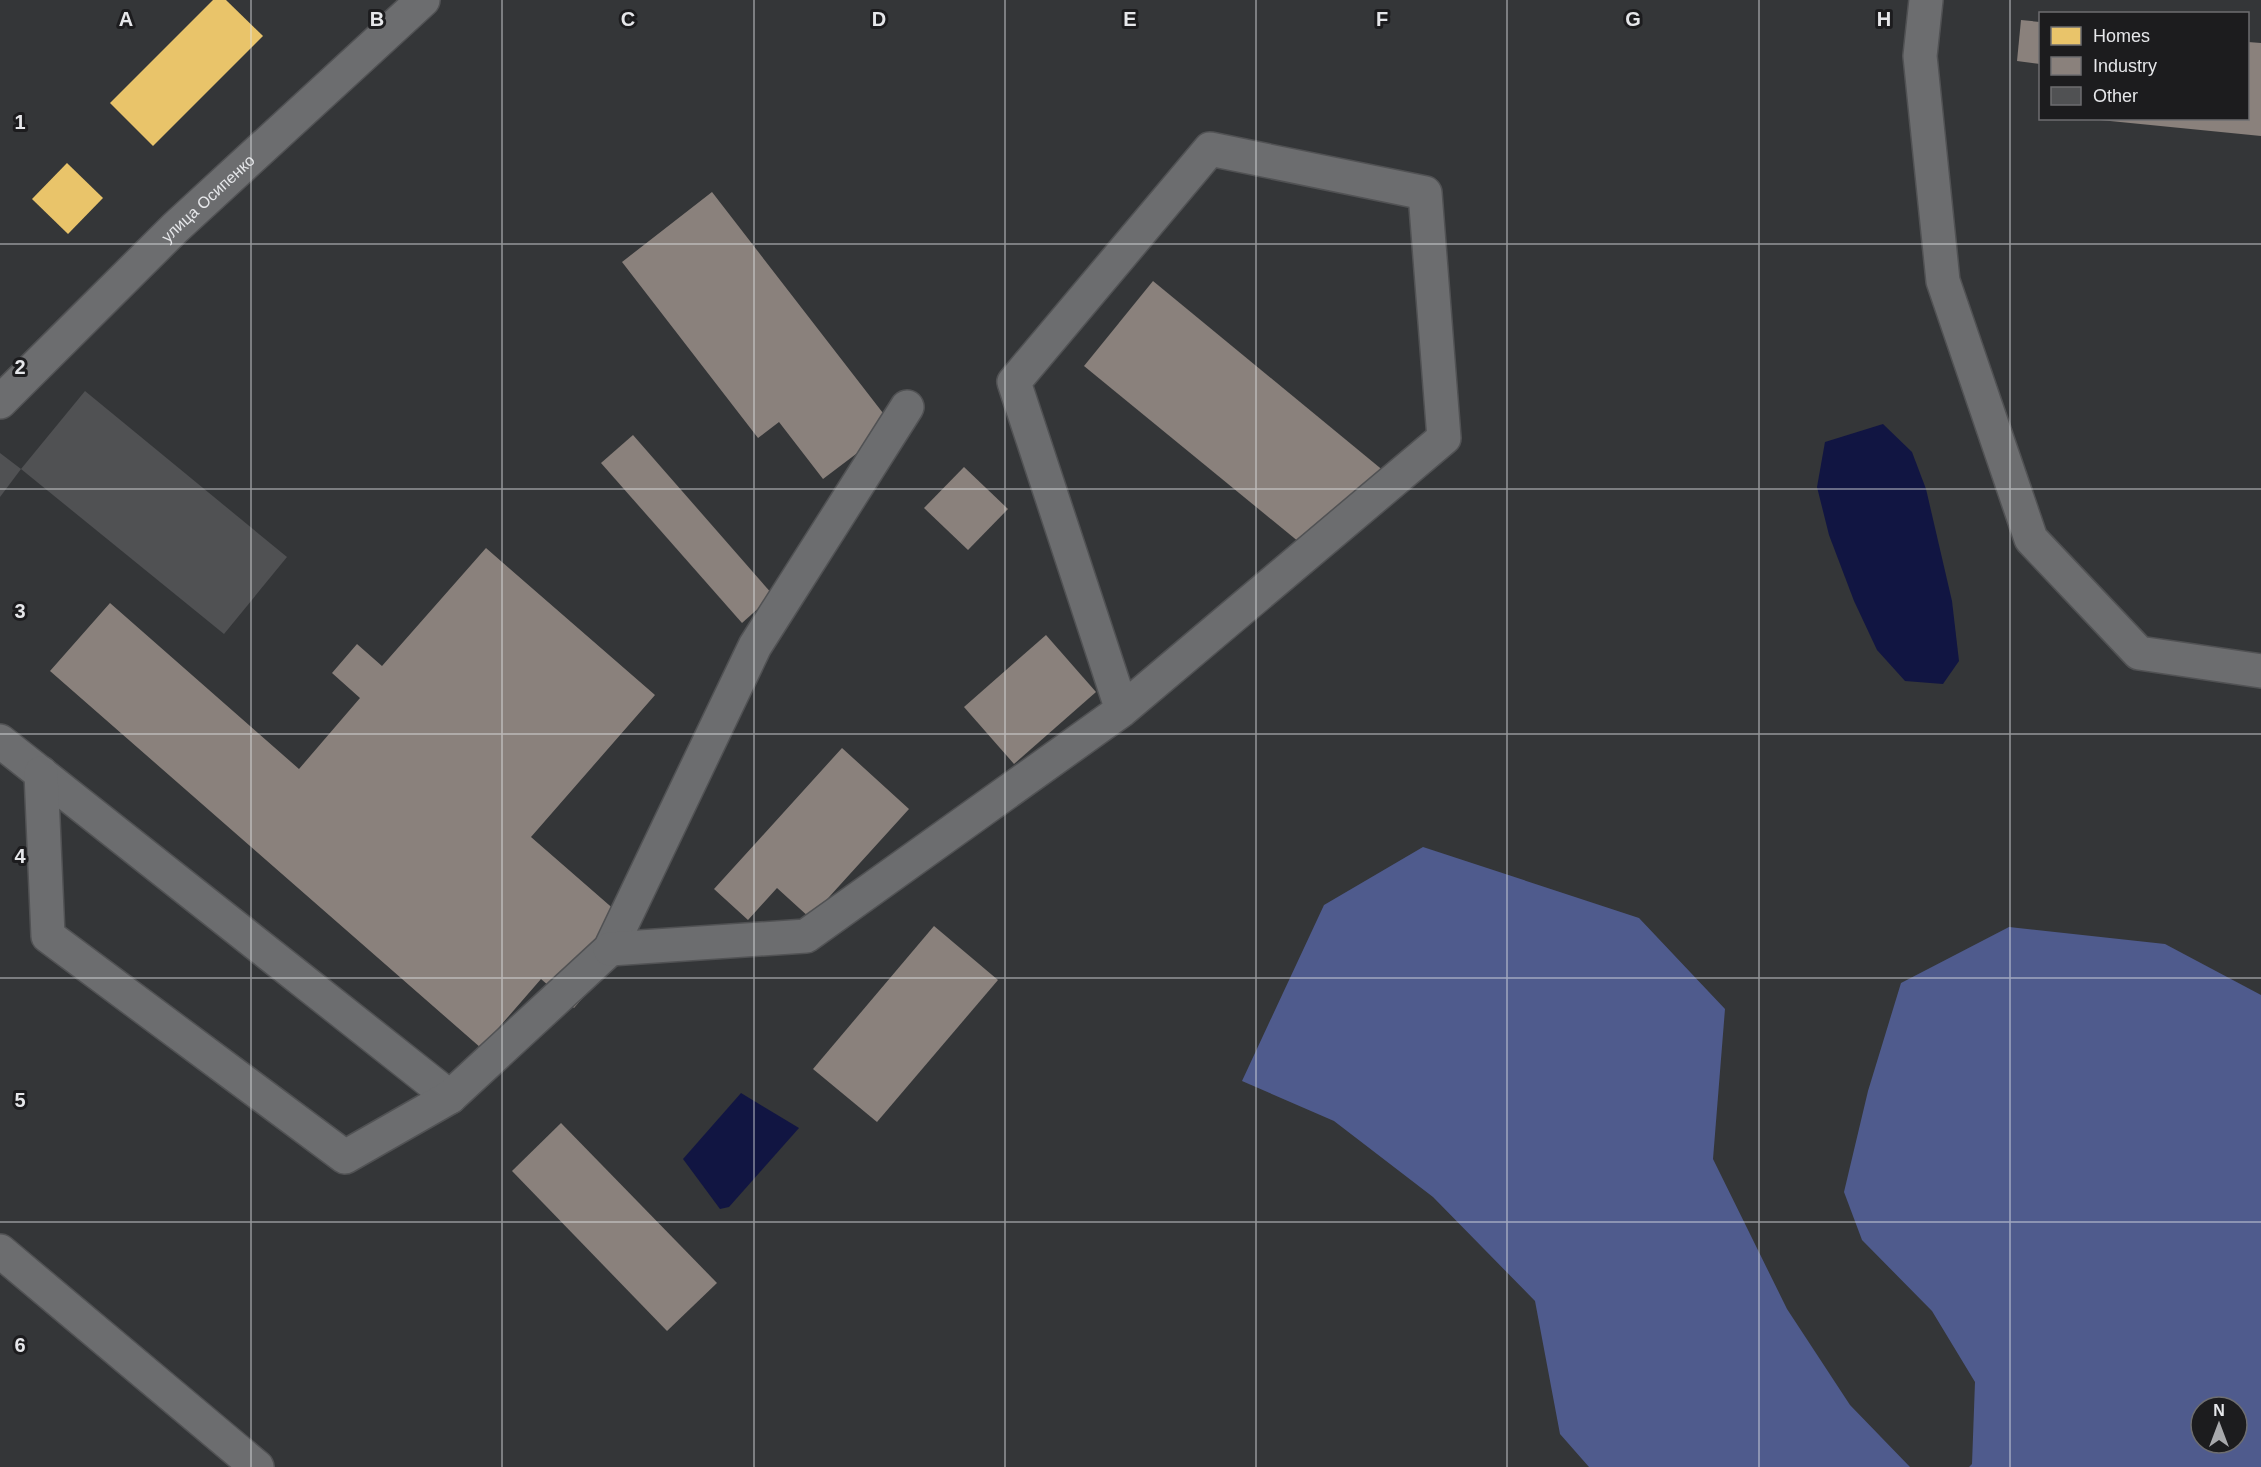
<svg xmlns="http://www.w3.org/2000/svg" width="2261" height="1467" font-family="Helvetica,sans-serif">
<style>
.forest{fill:#4f5b8d;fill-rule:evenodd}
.water{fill:#111542}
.homes{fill:#e9c46a}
.industry{fill:#8a817c}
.building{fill:#505153}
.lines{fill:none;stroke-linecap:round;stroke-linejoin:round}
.minor-casing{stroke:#515254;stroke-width:36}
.minor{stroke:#6c6d6f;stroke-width:33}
.grid{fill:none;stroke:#e6e7ea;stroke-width:1.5;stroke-opacity:0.55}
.labels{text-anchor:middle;stroke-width:6;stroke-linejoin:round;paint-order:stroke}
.street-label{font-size:16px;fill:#e6e7ea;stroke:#1c1c1e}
.grid-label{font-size:20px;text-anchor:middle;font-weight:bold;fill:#e6e7ea;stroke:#1c1c1e;stroke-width:6;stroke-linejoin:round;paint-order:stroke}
</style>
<rect width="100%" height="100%" fill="#343638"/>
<!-- forest -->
<g class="forest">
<path d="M 1423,847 L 1639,918 L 1725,1009 L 1713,1159 L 1787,1309 L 1850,1405 L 1910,1467 L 1589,1467 L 1560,1434 L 1535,1301 L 1433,1197 L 1334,1121 L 1242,1081 L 1324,905 Z"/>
<path d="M 2009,927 L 2165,944 L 2261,995 L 2261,1467 L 1969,1467 L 1972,1464 L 1975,1382 L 1932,1311 L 1862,1240 L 1844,1192 L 1868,1091 L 1901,983 ZM 2201,1407 L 2237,1407 L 2237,1443 L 2201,1443 Z"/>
</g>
<!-- water -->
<g class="water">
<path d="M 1883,424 L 1912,452 L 1926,489 L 1952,601 L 1959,661 L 1943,684 L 1905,681 L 1877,650 L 1854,601 L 1829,535 L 1817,487 L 1825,442 Z"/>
<path d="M 741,1093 L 799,1128 L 729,1207 L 720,1209 L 683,1159 Z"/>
</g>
<!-- homes -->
<g class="homes">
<path d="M 213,0 L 226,0 L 263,36 L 153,146 L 110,103 Z"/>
<path d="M 67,163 L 103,198 L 68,234 L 32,199 Z"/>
</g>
<!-- industry -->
<g class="industry">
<path d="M 2021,20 L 2040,22 L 2040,64 L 2017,61 Z"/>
<path d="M 2248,42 L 2261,43 L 2261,136 L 2100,120 L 2248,118 Z"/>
<path d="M 712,192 L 893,426 L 823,479 L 779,422 L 758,438 L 622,262 Z"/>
<path d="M 1153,281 L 1385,472 L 1316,556 L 1084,366 Z"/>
<path d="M 633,435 L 773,595 L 742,623 L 601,463 Z"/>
<path d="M 964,467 L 1008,509 L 968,550 L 924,508 Z"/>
<path d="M 486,548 L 655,695 L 531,837 L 640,932 L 574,1008 L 541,979 L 481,1048 L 50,671 L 110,603 L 299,769 L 360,698 L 332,673 L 357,644 L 382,666 Z"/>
<path d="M 1046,635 L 1096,692 L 1014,764 L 964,707 Z"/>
<path d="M 842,748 L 909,809 L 810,918 L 777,888 L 748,920 L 714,889 Z"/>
<path d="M 934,926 L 998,980 L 877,1122 L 813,1069 Z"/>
<path d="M 561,1123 L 717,1283 L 667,1331 L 512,1171 Z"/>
</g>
<!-- building -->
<g class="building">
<path d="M 85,391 L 287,557 L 224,634 L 21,469 Z"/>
<path d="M 0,453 L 21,469 L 0,497 Z"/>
</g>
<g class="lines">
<!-- minor casing -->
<g class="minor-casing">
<g id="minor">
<path d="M 1926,0 L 1920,56 L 1943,281 L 2031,539 L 2139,653 L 2261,671"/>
<path id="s1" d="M 0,402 L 175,228 L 423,0"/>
<path d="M 0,741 L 450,1097"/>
<path d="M 41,773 L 48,936 L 345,1157 L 450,1097 L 610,949 L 755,646 L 907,407"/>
<path d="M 610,949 L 806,936 L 1122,710 L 1014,382 L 1210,149 L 1425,193 L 1444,438 L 1122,710"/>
<path d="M 0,1251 L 257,1467"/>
</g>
</g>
<!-- minor -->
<use href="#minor" class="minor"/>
</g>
<!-- grid -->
<path class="grid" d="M 251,0 L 251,1467M 502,0 L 502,1467M 754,0 L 754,1467M 1005,0 L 1005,1467M 1256,0 L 1256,1467M 1507,0 L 1507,1467M 1759,0 L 1759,1467M 2010,0 L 2010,1467M 0,244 L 2261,244M 0,489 L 2261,489M 0,734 L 2261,734M 0,978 L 2261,978M 0,1222 L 2261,1222"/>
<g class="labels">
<!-- street labels -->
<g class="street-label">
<text dy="6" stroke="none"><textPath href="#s1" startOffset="291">улица Осипенко</textPath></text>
</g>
</g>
<g class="grid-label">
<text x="126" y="26">A</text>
<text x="377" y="26">B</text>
<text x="628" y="26">C</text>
<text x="879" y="26">D</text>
<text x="1130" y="26">E</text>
<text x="1382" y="26">F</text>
<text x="1633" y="26">G</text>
<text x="1884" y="26">H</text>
<text x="20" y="129">1</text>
<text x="20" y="374">2</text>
<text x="20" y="618">3</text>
<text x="20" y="863">4</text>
<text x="20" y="1107">5</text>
<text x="20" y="1352">6</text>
</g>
<!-- legend -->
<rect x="2039" y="12" width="210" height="108" fill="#1c1c1e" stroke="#6d6d70" stroke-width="1.5"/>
<rect x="2051" y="27" width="30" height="18" fill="#e9c46a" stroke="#6d6d70" stroke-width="1.5"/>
<text x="2093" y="42" font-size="18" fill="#e6e7ea">Homes</text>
<rect x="2051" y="57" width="30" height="18" fill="#8a817c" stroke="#6d6d70" stroke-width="1.5"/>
<text x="2093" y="72" font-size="18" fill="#e6e7ea">Industry</text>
<rect x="2051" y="87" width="30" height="18" fill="#505153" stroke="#6d6d70" stroke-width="1.5"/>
<text x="2093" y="102" font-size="18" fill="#e6e7ea">Other</text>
<!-- north arrow -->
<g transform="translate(2219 1425)"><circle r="28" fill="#1c1c1e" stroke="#6d6d70" stroke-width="1.5"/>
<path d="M0-4.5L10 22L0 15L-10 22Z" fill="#a8a9ac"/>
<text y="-9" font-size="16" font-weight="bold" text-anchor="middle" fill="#e6e7ea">N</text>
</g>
</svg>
